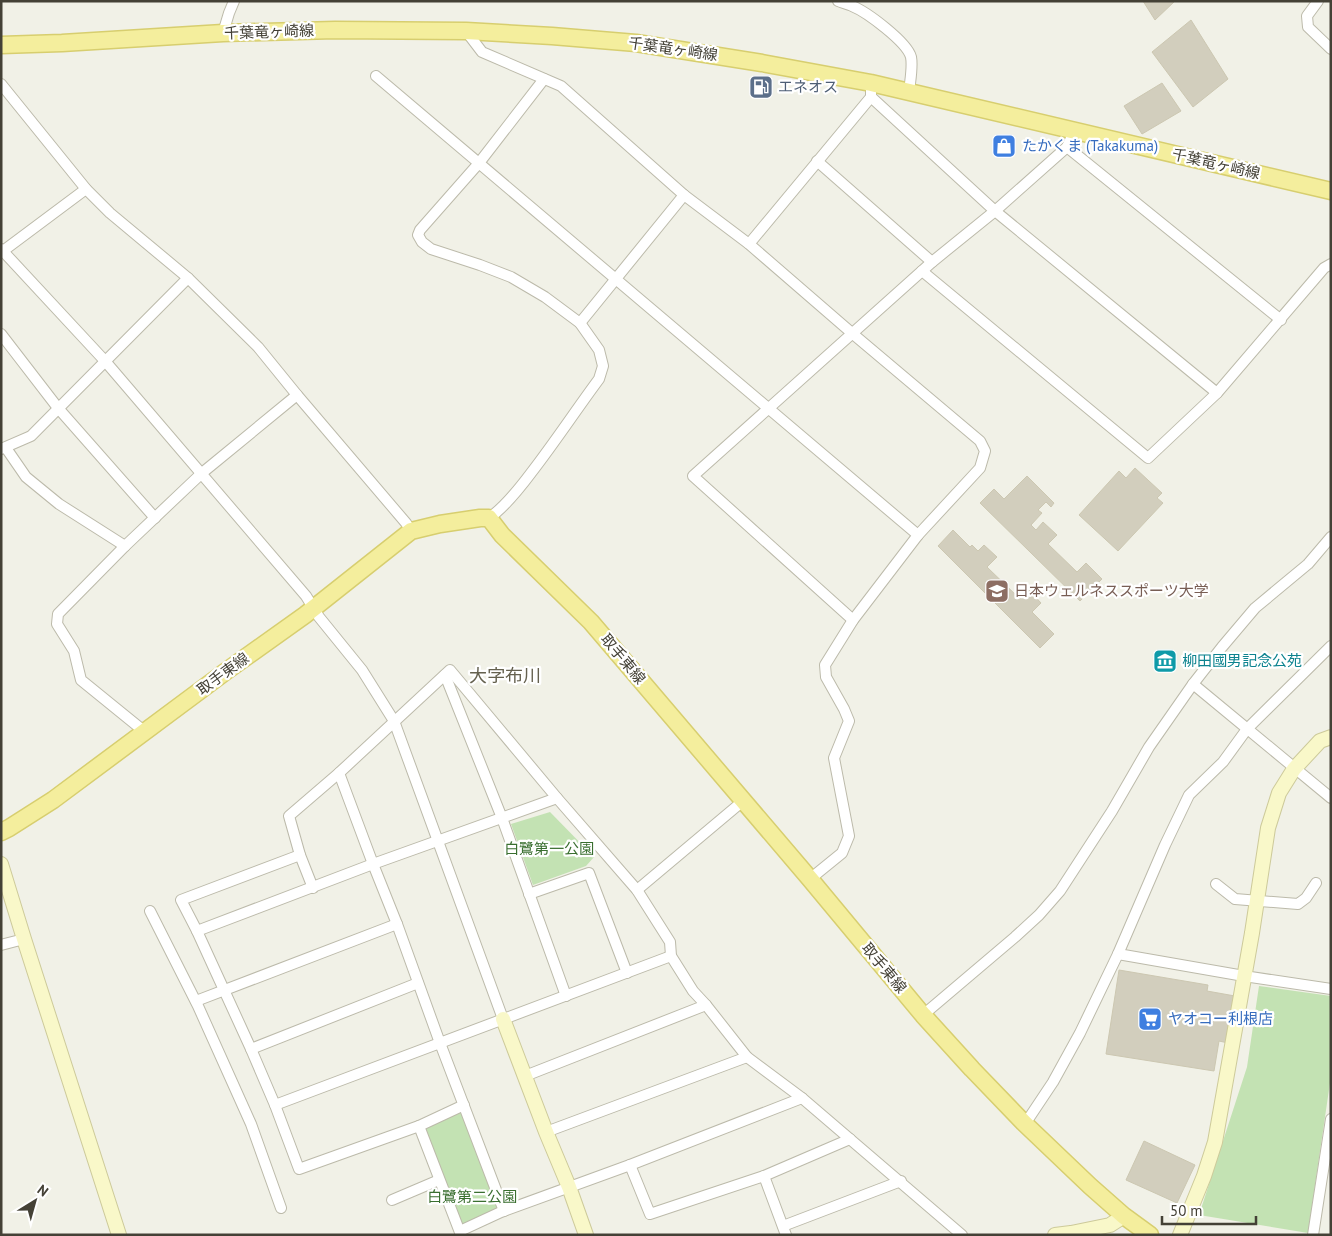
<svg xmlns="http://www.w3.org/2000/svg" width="1332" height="1236" font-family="'PT Sans','Noto Sans JP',sans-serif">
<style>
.green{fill:#c3e2b3}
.building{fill:#d2cebd;stroke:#ccc7b1}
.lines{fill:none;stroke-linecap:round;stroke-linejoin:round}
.street-casing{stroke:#bcbaaa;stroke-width:12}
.secondary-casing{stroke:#cdca9a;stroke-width:16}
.primary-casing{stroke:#d7ce6f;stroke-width:19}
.street{stroke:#fff;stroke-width:10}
.secondary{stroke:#f9f8c9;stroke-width:14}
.primary{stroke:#f4ee9d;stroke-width:16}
.labels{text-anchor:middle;stroke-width:4.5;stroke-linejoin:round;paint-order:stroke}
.street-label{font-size:15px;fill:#444136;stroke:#fff}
.service-label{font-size:15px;fill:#4e5e75;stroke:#fff;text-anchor:start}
.shop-label{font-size:15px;fill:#366cbe;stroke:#fff;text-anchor:start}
.education-label{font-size:15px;fill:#785e54;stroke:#fff;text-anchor:start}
.culture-label{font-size:15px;fill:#0d838f;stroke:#fff;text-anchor:start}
.park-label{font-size:15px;fill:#3a6f30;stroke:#fff}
.quarter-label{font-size:18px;fill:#65614f;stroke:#fff}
</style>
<rect width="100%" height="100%" fill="#f1f1e7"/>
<!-- green -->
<g class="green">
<path d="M 550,812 L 594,857 L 586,866 L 533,885 L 511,824 Z"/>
<path d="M 1259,986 L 1331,996 L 1331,1076 L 1308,1233 L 1199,1215 L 1247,1067 Z"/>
<path d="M 462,1110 L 501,1212 L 459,1225 L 423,1127 Z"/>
</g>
<!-- building -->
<g class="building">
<path d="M 1143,1 L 1175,1 L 1155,20 Z"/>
<path d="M 1191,20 L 1228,79 L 1193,107 L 1152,52 Z"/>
<path d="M 1162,83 L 1181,111 L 1142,134 L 1124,106 Z"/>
<path d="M 1135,468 L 1162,493 L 1157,498 L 1163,503 L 1118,551 L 1079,515 L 1119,471 L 1126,478 Z"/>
<path d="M 1027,476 L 1054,503 L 1051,507 L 1046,502 L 1038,510 L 1042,513 L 1031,525 L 1036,530 L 1043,522 L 1057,535 L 1048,544 L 1077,572 L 1086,563 L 1102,579 L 1080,601 L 980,503 L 994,489 L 1004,499 Z"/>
<path d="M 953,530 L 970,547 L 972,545 L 978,551 L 984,545 L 997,557 L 987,567 L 1020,599 L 1029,590 L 1041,603 L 1032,612 L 1054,634 L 1040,648 L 938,546 Z"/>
<path d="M 1119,970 L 1208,985 L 1207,991 L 1235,996 L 1228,1043 L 1219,1041 L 1214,1071 L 1106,1054 Z"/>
<path d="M 1144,1141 L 1195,1165 L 1177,1203 L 1126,1180 Z"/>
</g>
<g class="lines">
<!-- street casing -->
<g class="street-casing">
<g id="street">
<path d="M 838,1 C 842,3 848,4 852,6 C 867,12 907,42 911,57 C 913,67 910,81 909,92"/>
<path d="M 1318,1 L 1307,16 L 1308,27 L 1331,49"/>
<path d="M 466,31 L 482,52 L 561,86 L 684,195 L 749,244 L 853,334 L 980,441 L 985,451 L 980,468 L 918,535 L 853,620 L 825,665 L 826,677 L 844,709 L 849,721 L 834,758 L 849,836 L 842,853 L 810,879"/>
<path d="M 223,33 L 229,13 L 234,1"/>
<path d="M 376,76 L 918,535"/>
<path d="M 871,83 L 871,97 L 995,211 L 1217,393"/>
<path d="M 1,84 L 86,189 L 110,213 L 188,278 L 258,347 L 297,395 L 406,523 L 411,531"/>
<path d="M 1067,147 L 1281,320"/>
<path d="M 817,161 L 932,262"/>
<path d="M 749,244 L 871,97"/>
<path d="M 1,249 L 105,361 L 306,596 L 319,617 L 362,670 L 394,721 L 503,1019"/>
<path d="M 3,251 L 86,189"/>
<path d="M 922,271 L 1148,458 L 1217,393 L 1324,268 L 1331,264"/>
<path d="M 580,323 L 684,195"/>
<path d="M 1,334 L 58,408 L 155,518"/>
<path d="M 6,448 L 26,477 L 59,504 L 125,546"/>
<path d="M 1,449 L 31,436 L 188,278"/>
<path d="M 489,518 C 505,507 519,489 531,473 C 555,442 576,410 599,379 L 603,366 L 599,350 L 580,323 L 545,297 L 511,277 L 480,265 L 431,249 L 422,242 L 418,235 L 420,230 L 479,163 L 544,79"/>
<path d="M 853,620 L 693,476 L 932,262 L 995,211 L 1067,147 L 1075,130"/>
<path d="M 445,675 L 502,818 L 566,996"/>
<path d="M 1193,684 L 1331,798"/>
<path d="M 145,732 L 81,680 L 74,651 L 57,624 L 58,614 L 125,546 L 202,473 L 297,395"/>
<path d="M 339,773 L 373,864 L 397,924 L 440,1043 L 504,1211"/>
<path d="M 1216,884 L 1235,899 L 1298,904 L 1306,898 L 1316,883"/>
<path d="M 313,888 L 300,855 L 289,816 L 339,773 L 450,670 L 557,798 L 637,890 L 670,942 L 671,956 L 693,991 L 706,1005 L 747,1057 L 802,1098 L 962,1235"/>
<path d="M 637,890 L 743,801"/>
<path d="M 529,894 L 589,873 L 627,973"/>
<path d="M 150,911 L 198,1006 L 251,1124 L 281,1208"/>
<path d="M 197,931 L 181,900 L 300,855"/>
<path d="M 1,945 L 24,939"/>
<path d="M 1118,954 L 1244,976 L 1331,989"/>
<path d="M 196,1001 L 397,924"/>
<path d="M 923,1015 L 1015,937 L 1039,915 L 1060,891 L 1112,811 L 1149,747 L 1193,684 L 1222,647 L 1255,608 L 1308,564 L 1331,537"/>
<path d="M 251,1049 L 418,983"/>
<path d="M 525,1076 L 706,1005"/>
<path d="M 275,1105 L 671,956"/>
<path d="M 1025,1124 L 1053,1082 L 1080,1033 L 1118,954 L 1165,845 L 1189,795 L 1223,762 L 1247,729 L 1331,646"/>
<path d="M 419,1126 L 464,1105"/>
<path d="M 546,1132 L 747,1057"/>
<path d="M 630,1165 L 650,1214 L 764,1176 L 850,1139"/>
<path d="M 764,1176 L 786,1235"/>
<path d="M 392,1200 L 439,1180"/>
<path d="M 783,1226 L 901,1181"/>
<path d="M 460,1231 L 501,1212 L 630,1165 L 802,1098"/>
<path d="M 461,1235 L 419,1126 L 299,1169 L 275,1105 L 251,1049 L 197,931 L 373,864 L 557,798"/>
<path d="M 1313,1235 L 1331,1119"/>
</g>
</g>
<!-- secondary casing -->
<g class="secondary-casing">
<g id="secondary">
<path d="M 1,864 L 24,939 L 119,1235"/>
<path d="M 503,1019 L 546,1132 L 569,1187 L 586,1235"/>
<path d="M 1055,1235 L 1071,1233 L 1110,1225 L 1124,1216"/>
<path d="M 1180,1235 L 1204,1176 L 1215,1142 L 1252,933 L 1268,828 L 1279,793 L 1294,769 L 1320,741 L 1331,737"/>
</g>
</g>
<!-- primary casing -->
<g class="primary-casing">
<g id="primary">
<path d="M 1,45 L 62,43 L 223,33 L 335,30 L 466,31 L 552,36 L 636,43 L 762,63 L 871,83 L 1331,191"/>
<path d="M 1,832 L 9,828 L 53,800 L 225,672 L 305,615 L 411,531 L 440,524 L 480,518 L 489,518 L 502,535 L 591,622 L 810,879 L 923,1015 L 972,1069 L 1025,1124 L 1090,1186 L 1124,1216 L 1150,1235"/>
</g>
</g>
<!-- street -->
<use href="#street" class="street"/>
<!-- secondary -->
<use href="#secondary" class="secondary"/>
<!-- primary -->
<use href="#primary" class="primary"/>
</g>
<!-- icons -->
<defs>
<g id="fuel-square" transform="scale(1.25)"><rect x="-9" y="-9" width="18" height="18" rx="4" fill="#5c6f8a" stroke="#fff"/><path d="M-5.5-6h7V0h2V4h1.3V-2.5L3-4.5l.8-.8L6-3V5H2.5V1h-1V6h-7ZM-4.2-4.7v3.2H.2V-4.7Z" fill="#fff"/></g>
<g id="shop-square" transform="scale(1.25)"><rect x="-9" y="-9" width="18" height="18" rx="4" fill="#3f7fe0" stroke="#fff"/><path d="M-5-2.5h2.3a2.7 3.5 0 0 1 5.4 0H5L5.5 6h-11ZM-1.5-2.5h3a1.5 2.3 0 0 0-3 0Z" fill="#fff"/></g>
<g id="university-square" transform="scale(1.25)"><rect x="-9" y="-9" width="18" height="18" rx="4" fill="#8d6e63" stroke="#fff"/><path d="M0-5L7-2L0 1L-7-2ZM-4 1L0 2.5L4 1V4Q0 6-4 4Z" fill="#fff"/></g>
<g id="museum-square" transform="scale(1.25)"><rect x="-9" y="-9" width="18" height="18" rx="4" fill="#0f9aa8" stroke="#fff"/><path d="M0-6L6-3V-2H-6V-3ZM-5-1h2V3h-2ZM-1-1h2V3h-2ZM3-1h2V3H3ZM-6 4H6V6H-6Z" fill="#fff"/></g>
<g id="supermarket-square" transform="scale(1.25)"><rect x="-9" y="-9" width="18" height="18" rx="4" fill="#3f7fe0" stroke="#fff"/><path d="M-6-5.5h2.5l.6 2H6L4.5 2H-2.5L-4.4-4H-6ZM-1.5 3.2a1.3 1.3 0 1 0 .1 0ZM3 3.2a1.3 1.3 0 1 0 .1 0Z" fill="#fff"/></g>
</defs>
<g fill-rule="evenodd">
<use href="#fuel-square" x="761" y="87"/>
<use href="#shop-square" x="1004" y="146"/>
<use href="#university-square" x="997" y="591"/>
<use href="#museum-square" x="1165" y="661"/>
<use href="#supermarket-square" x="1150" y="1019"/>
</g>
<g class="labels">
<!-- street labels -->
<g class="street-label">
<text transform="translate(269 32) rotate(-2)" y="5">千葉竜ヶ崎線</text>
<text transform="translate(673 49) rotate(8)" y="5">千葉竜ヶ崎線</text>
<text transform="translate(1216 164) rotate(13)" y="5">千葉竜ヶ崎線</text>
<text transform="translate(623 659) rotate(50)" y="5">取手東線</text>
<text transform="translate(223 674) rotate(-36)" y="5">取手東線</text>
<text transform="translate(884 968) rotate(50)" y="5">取手東線</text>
</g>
<!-- service labels -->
<g class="service-label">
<text x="778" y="92">エネオス</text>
</g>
<!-- shop labels -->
<g class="shop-label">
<text x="1022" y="151">たかくま (Takakuma)</text>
<text x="1168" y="1024">ヤオコー利根店</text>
</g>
<!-- education labels -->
<g class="education-label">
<text x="1014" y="596">日本ウェルネススポーツ大学</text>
</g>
<!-- culture labels -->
<g class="culture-label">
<text x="1182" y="666">柳田國男記念公苑</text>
</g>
<!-- park labels -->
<g class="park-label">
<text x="549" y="854">白鷺第一公園</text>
<text x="472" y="1202">白鷺第二公園</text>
</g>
<!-- quarter labels -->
<g class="quarter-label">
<text x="505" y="682">大字布川</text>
</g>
</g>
<!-- border -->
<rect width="1332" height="1236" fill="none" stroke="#444136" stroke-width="5"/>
<!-- north arrow -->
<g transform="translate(35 1201) rotate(37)" stroke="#ffffff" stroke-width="4" paint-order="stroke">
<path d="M0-4L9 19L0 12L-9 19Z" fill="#444136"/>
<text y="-8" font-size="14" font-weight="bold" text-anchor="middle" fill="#444136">N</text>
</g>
<!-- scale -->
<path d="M1162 1216v8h94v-8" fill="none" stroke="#444136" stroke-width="2.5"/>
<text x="1170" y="1216" font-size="15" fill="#444136" stroke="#ffffff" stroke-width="4" paint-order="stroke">50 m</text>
</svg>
